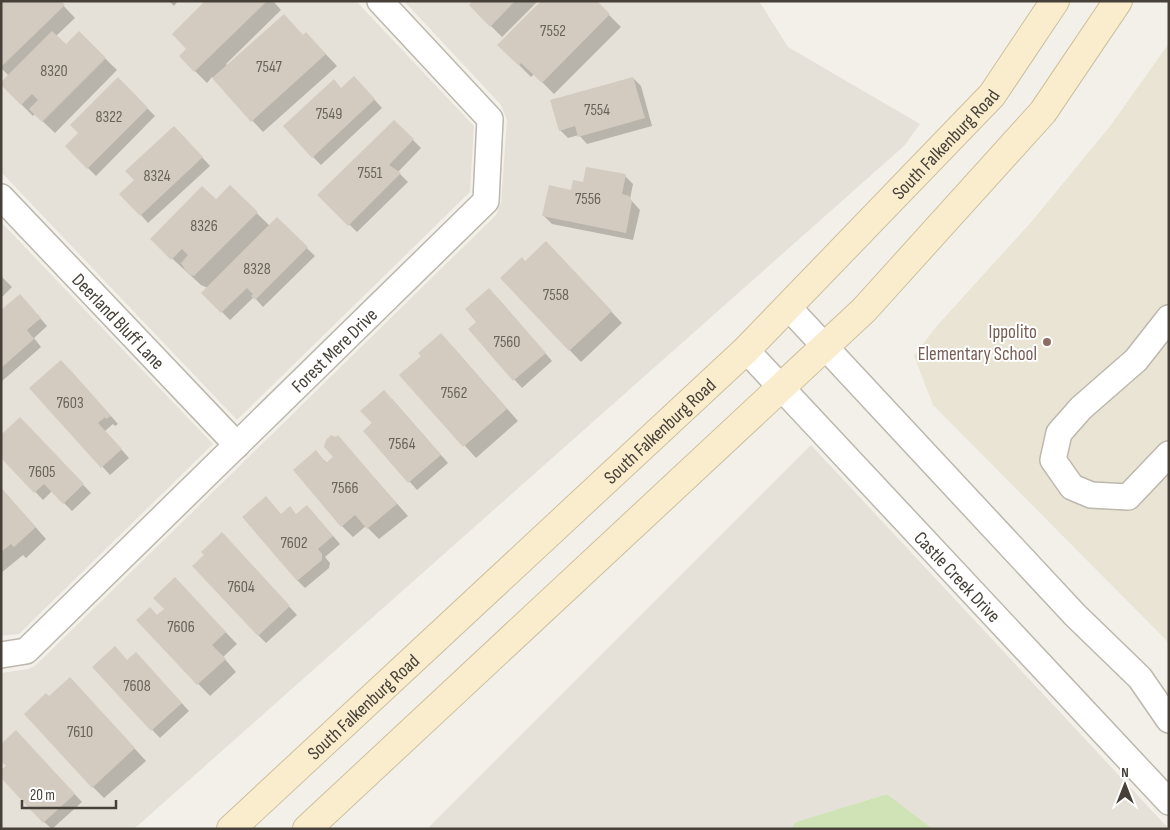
<svg xmlns="http://www.w3.org/2000/svg" width="1170" height="830" font-family="'Sofia Sans Condensed',sans-serif">
<style>
.residential{fill:#e6e1d8}
.education{fill:#eae4d5}
.green{fill:#d0e3b7}
.shadow{fill:#0003}
.building{fill:#d3cbc0}
.lines{fill:none;stroke-linecap:round;stroke-linejoin:round}
.street-casing{stroke:#bdb7ad;stroke-width:28}
.secondary-casing{stroke:#cdc09e;stroke-width:30}
.street{stroke:#fff;stroke-width:25}
.secondary{stroke:#f9edce;stroke-width:28}
.education-dot{fill:#8d6e63;stroke:#fff;stroke-width:2}
.labels{text-anchor:middle;stroke-width:4;stroke-linejoin:round;paint-order:stroke}
.number-label{font-size:16px;fill:#69635a}
.street-label{font-size:19px;fill:#464038;stroke:#fff}
.education-label{font-size:19px;fill:#785e54;stroke:#fff;text-anchor:end}
</style>
<rect width="100%" height="100%" fill="#f3f0ea"/>
<!-- residential -->
<g class="residential">
<path d="M 1,1 L 356,1 L 474,126 L 470,192 L 237,420 L 1,172 Z"/>
<path d="M 404,1 L 759,1 L 788,47 L 920,124 L 904,146 L 134,829 L 1,829 L 1,673 L 28,669 L 36,665 L 496,215 L 501,203 L 507,120 L 501,105 Z"/>
<path d="M 1,222 L 213,444 L 19,634 L 1,636 Z"/>
<path d="M 811,445 L 1169,829 L 933,829 L 887,794 L 797,822 L 791,829 L 427,829 Z"/>
</g>
<!-- education -->
<path class="education" d="M 1169,43 L 1169,643 L 933,405 L 914,356 L 935,328 L 1032,221 L 1111,125 Z"/>
<!-- green -->
<path class="green" d="M 887,794 L 933,829 L 791,829 L 796,822 Z"/>
<!-- shadow -->
<g class="shadow">
<path d="M 1,1 L 59,1 L 75,18 L 56,36 L 66,46 L 79,33 L 117,70 L 55,133 L 35,114 L 33,116 L 1,84 L 9,76 L 1,68 Z"/>
<path d="M 169,1 L 178,1 L 174,6 Z"/>
<path d="M 207,1 L 273,1 L 281,10 L 226,64 L 228,66 L 303,36 L 317,45 L 337,66 L 263,132 L 212,77 L 207,83 L 180,56 L 187,49 Z"/>
<path d="M 472,1 L 538,1 L 502,37 L 470,5 Z"/>
<path d="M 595,1 L 621,27 L 554,94 L 534,74 L 531,77 L 499,45 Z"/>
<path d="M 633,78 L 641,86 L 652,126 L 587,144 L 579,135 L 568,138 L 560,130 Z"/>
<path d="M 118,79 L 155,116 L 96,176 L 66,146 L 80,133 Z"/>
<path d="M 362,86 L 382,108 L 321,165 L 313,157 L 341,89 Z"/>
<path d="M 394,121 L 421,148 L 398,172 L 408,182 L 357,232 L 319,195 Z"/>
<path d="M 182,135 L 210,166 L 148,223 L 141,215 Z"/>
<path d="M 625,176 L 633,184 L 630,199 L 640,210 L 633,240 L 552,224 L 544,216 L 584,184 Z"/>
<path d="M 230,187 L 270,226 L 277,219 L 315,256 L 263,307 L 254,297 L 230,320 L 203,293 L 208,288 L 201,285 L 151,239 L 216,201 Z"/>
<path d="M 557,254 L 622,323 L 581,362 L 501,278 L 525,262 Z"/>
<path d="M 1,276 L 12,287 L 1,298 Z"/>
<path d="M 497,297 L 552,361 L 522,388 L 469,329 L 478,322 Z"/>
<path d="M 27,303 L 47,326 L 34,338 L 41,347 L 1,382 L 1,312 Z"/>
<path d="M 452,346 L 518,421 L 476,458 L 401,375 L 423,356 Z"/>
<path d="M 69,369 L 118,424 L 115,426 L 113,424 L 105,431 L 129,458 L 110,475 L 31,388 Z"/>
<path d="M 392,399 L 448,463 L 417,490 L 365,431 Z"/>
<path d="M 20,419 L 91,493 L 72,511 L 52,491 L 43,500 L 1,456 L 3,434 Z"/>
<path d="M 338,437 L 408,516 L 379,539 L 366,526 L 353,537 L 342,526 L 315,452 L 327,463 L 334,457 Z"/>
<path d="M 1,488 L 46,539 L 26,558 L 23,555 L 1,573 Z"/>
<path d="M 307,506 L 340,544 L 325,557 L 330,563 L 329,568 L 305,588 L 297,580 L 297,515 Z"/>
<path d="M 230,542 L 297,615 L 266,643 L 258,635 Z"/>
<path d="M 186,591 L 237,644 L 223,657 L 236,672 L 210,696 L 137,620 L 158,616 Z"/>
<path d="M 128,661 L 143,661 L 189,711 L 160,738 L 93,667 Z"/>
<path d="M 81,690 L 146,761 L 104,798 L 93,787 L 49,698 Z"/>
<path d="M 24,740 L 82,802 L 52,829 L 44,822 L 8,766 Z"/>
</g>
<!-- building -->
<g class="building">
<path d="M 1,1 L 61,1 L 65,5 L 1,67 Z"/>
<path d="M 205,1 L 267,1 L 194,72 L 179,56 L 186,49 L 172,34 Z"/>
<path d="M 473,1 L 515,1 L 490,27 L 469,5 Z"/>
<path d="M 541,1 L 597,1 L 610,14 L 542,83 L 521,63 L 519,66 L 497,45 Z"/>
<path d="M 284,14 L 303,35 L 306,32 L 326,54 L 251,122 L 212,78 Z"/>
<path d="M 52,31 L 66,44 L 79,31 L 106,58 L 42,122 L 29,109 L 38,100 L 32,94 L 21,105 L 1,85 L 1,82 Z"/>
<path d="M 354,76 L 375,99 L 312,158 L 283,126 L 334,79 L 341,88 Z"/>
<path d="M 118,77 L 148,108 L 87,169 L 65,146 L 78,133 L 70,125 Z"/>
<path d="M 633,77 L 645,118 L 578,137 L 575,126 L 559,131 L 550,100 Z"/>
<path d="M 394,120 L 414,139 L 389,165 L 401,173 L 348,226 L 317,195 Z"/>
<path d="M 174,126 L 203,157 L 140,216 L 119,194 L 134,180 L 125,171 Z"/>
<path d="M 586,167 L 626,174 L 622,194 L 629,196 L 632,201 L 626,233 L 542,216 L 549,185 L 571,190 L 573,180 L 583,182 Z"/>
<path d="M 230,185 L 258,212 L 194,276 L 188,274 L 181,263 L 188,255 L 182,249 L 171,260 L 150,239 L 202,186 L 216,199 Z"/>
<path d="M 277,217 L 308,247 L 255,300 L 251,296 L 253,294 L 247,288 L 221,313 L 201,293 Z"/>
<path d="M 546,241 L 612,311 L 569,351 L 500,278 L 522,257 L 525,261 Z"/>
<path d="M 489,288 L 546,353 L 513,381 L 468,329 L 476,322 L 465,309 Z"/>
<path d="M 20,294 L 41,318 L 27,330 L 34,339 L 1,368 L 1,310 Z"/>
<path d="M 441,333 L 507,409 L 463,447 L 399,375 L 421,356 L 418,353 Z"/>
<path d="M 61,360 L 111,416 L 106,419 L 105,417 L 98,423 L 122,449 L 101,468 L 29,388 Z"/>
<path d="M 384,390 L 441,455 L 408,483 L 363,431 L 372,423 L 360,411 Z"/>
<path d="M 20,417 L 84,484 L 63,504 L 44,484 L 34,493 L 1,458 L 1,431 L 3,433 Z"/>
<path d="M 331,435 L 336,437 L 338,435 L 397,504 L 367,529 L 355,515 L 341,527 L 293,470 L 316,450 L 326,463 L 333,457 L 324,447 L 326,440 Z"/>
<path d="M 1,488 L 36,527 L 14,547 L 11,544 L 1,552 Z"/>
<path d="M 266,496 L 281,514 L 290,506 L 296,514 L 307,505 L 333,536 L 318,549 L 322,554 L 322,560 L 297,581 L 242,517 Z"/>
<path d="M 222,532 L 290,606 L 258,636 L 192,566 L 204,555 L 201,552 Z"/>
<path d="M 175,577 L 226,632 L 212,645 L 226,659 L 197,685 L 136,620 L 150,607 L 157,615 L 164,609 L 153,598 Z"/>
<path d="M 115,646 L 127,660 L 136,652 L 182,703 L 151,731 L 92,667 Z"/>
<path d="M 70,677 L 135,748 L 92,788 L 24,714 L 46,693 L 49,696 Z"/>
<path d="M 16,730 L 75,794 L 43,823 L 1,778 L 1,770 L 6,766 L 1,761 L 1,744 Z"/>
</g>
<g class="lines">
<!-- street casing -->
<g class="street-casing">
<g id="street">
<path id="s1" d="M 1,197 L 237,445"/>
<path d="M 789,308 L 1075,615 L 1140,678 L 1169,720"/>
<path d="M 1169,318 L 1136,360 L 1081,408 L 1059,433 L 1053,460 L 1072,487 L 1091,495 L 1128,497 L 1169,454"/>
<path id="s2" d="M 746,350 L 1169,802"/>
<path id="s3" d="M 1,655 L 26,651 L 486,201 L 490,119 L 380,1"/>
</g>
</g>
<!-- secondary casing -->
<g class="secondary-casing">
<g id="secondary">
<path id="s4" d="M 231,829 L 746,350 L 992,95 L 1055,1"/>
<path d="M 307,829 L 864,310 L 1043,112 L 1118,1"/>
</g>
</g>
<!-- street -->
<use href="#street" class="street"/>
<!-- secondary -->
<use href="#secondary" class="secondary"/>
</g>
<!-- markers -->
<circle class="education-dot" cx="1047" cy="342" r="5"/>
<g class="labels">
<!-- number labels -->
<g class="number-label">
<text x="553" y="36">7552</text>
<text x="269" y="72">7547</text>
<text x="54" y="76">8320</text>
<text x="597" y="115">7554</text>
<text x="329" y="119">7549</text>
<text x="109" y="122">8322</text>
<text x="370" y="178">7551</text>
<text x="157" y="181">8324</text>
<text x="588" y="204">7556</text>
<text x="204" y="231">8326</text>
<text x="257" y="274">8328</text>
<text x="556" y="300">7558</text>
<text x="507" y="347">7560</text>
<text x="454" y="398">7562</text>
<text x="70" y="408">7603</text>
<text x="402" y="449">7564</text>
<text x="42" y="477">7605</text>
<text x="345" y="493">7566</text>
<text x="294" y="548">7602</text>
<text x="241" y="592">7604</text>
<text x="181" y="632">7606</text>
<text x="137" y="691">7608</text>
<text x="80" y="737">7610</text>
</g>
<!-- street labels -->
<g class="street-label">
<text dy="7" stroke="none"><textPath href="#s4" startOffset="990">South Falkenburg Road</textPath></text>
<text dy="7" stroke="none"><textPath href="#s1" startOffset="171">Deerland Bluff Lane</textPath></text>
<text dy="7" stroke="none"><textPath href="#s3" startOffset="456">Forest Mere Drive</textPath></text>
<text dy="7" stroke="none"><textPath href="#s4" startOffset="585">South Falkenburg Road</textPath></text>
<text dy="7" stroke="none"><textPath href="#s2" startOffset="310">Castle Creek Drive</textPath></text>
<text dy="7" stroke="none"><textPath href="#s4" startOffset="180">South Falkenburg Road</textPath></text>
</g>
<!-- education labels -->
<g class="education-label">
<text x="1037" y="338">Ippolito<tspan x="1037" dy="22">Elementary School</tspan></text>
</g>
</g>
<!-- border -->
<rect width="1170" height="830" fill="none" stroke="#464038" stroke-width="5"/>
<!-- north arrow -->
<g transform="translate(1125 785)" stroke="#ffffff" stroke-width="4" paint-order="stroke">
<path d="M0-4L9 19L0 12L-9 19Z" fill="#464038"/>
<text y="-8" font-size="14" font-weight="bold" text-anchor="middle" fill="#464038">N</text>
</g>
<!-- scale -->
<path d="M22 800v8h94v-8" fill="none" stroke="#464038" stroke-width="2.5"/>
<text x="30" y="800" font-size="15" fill="#464038" stroke="#ffffff" stroke-width="4" paint-order="stroke">20 m</text>
</svg>
